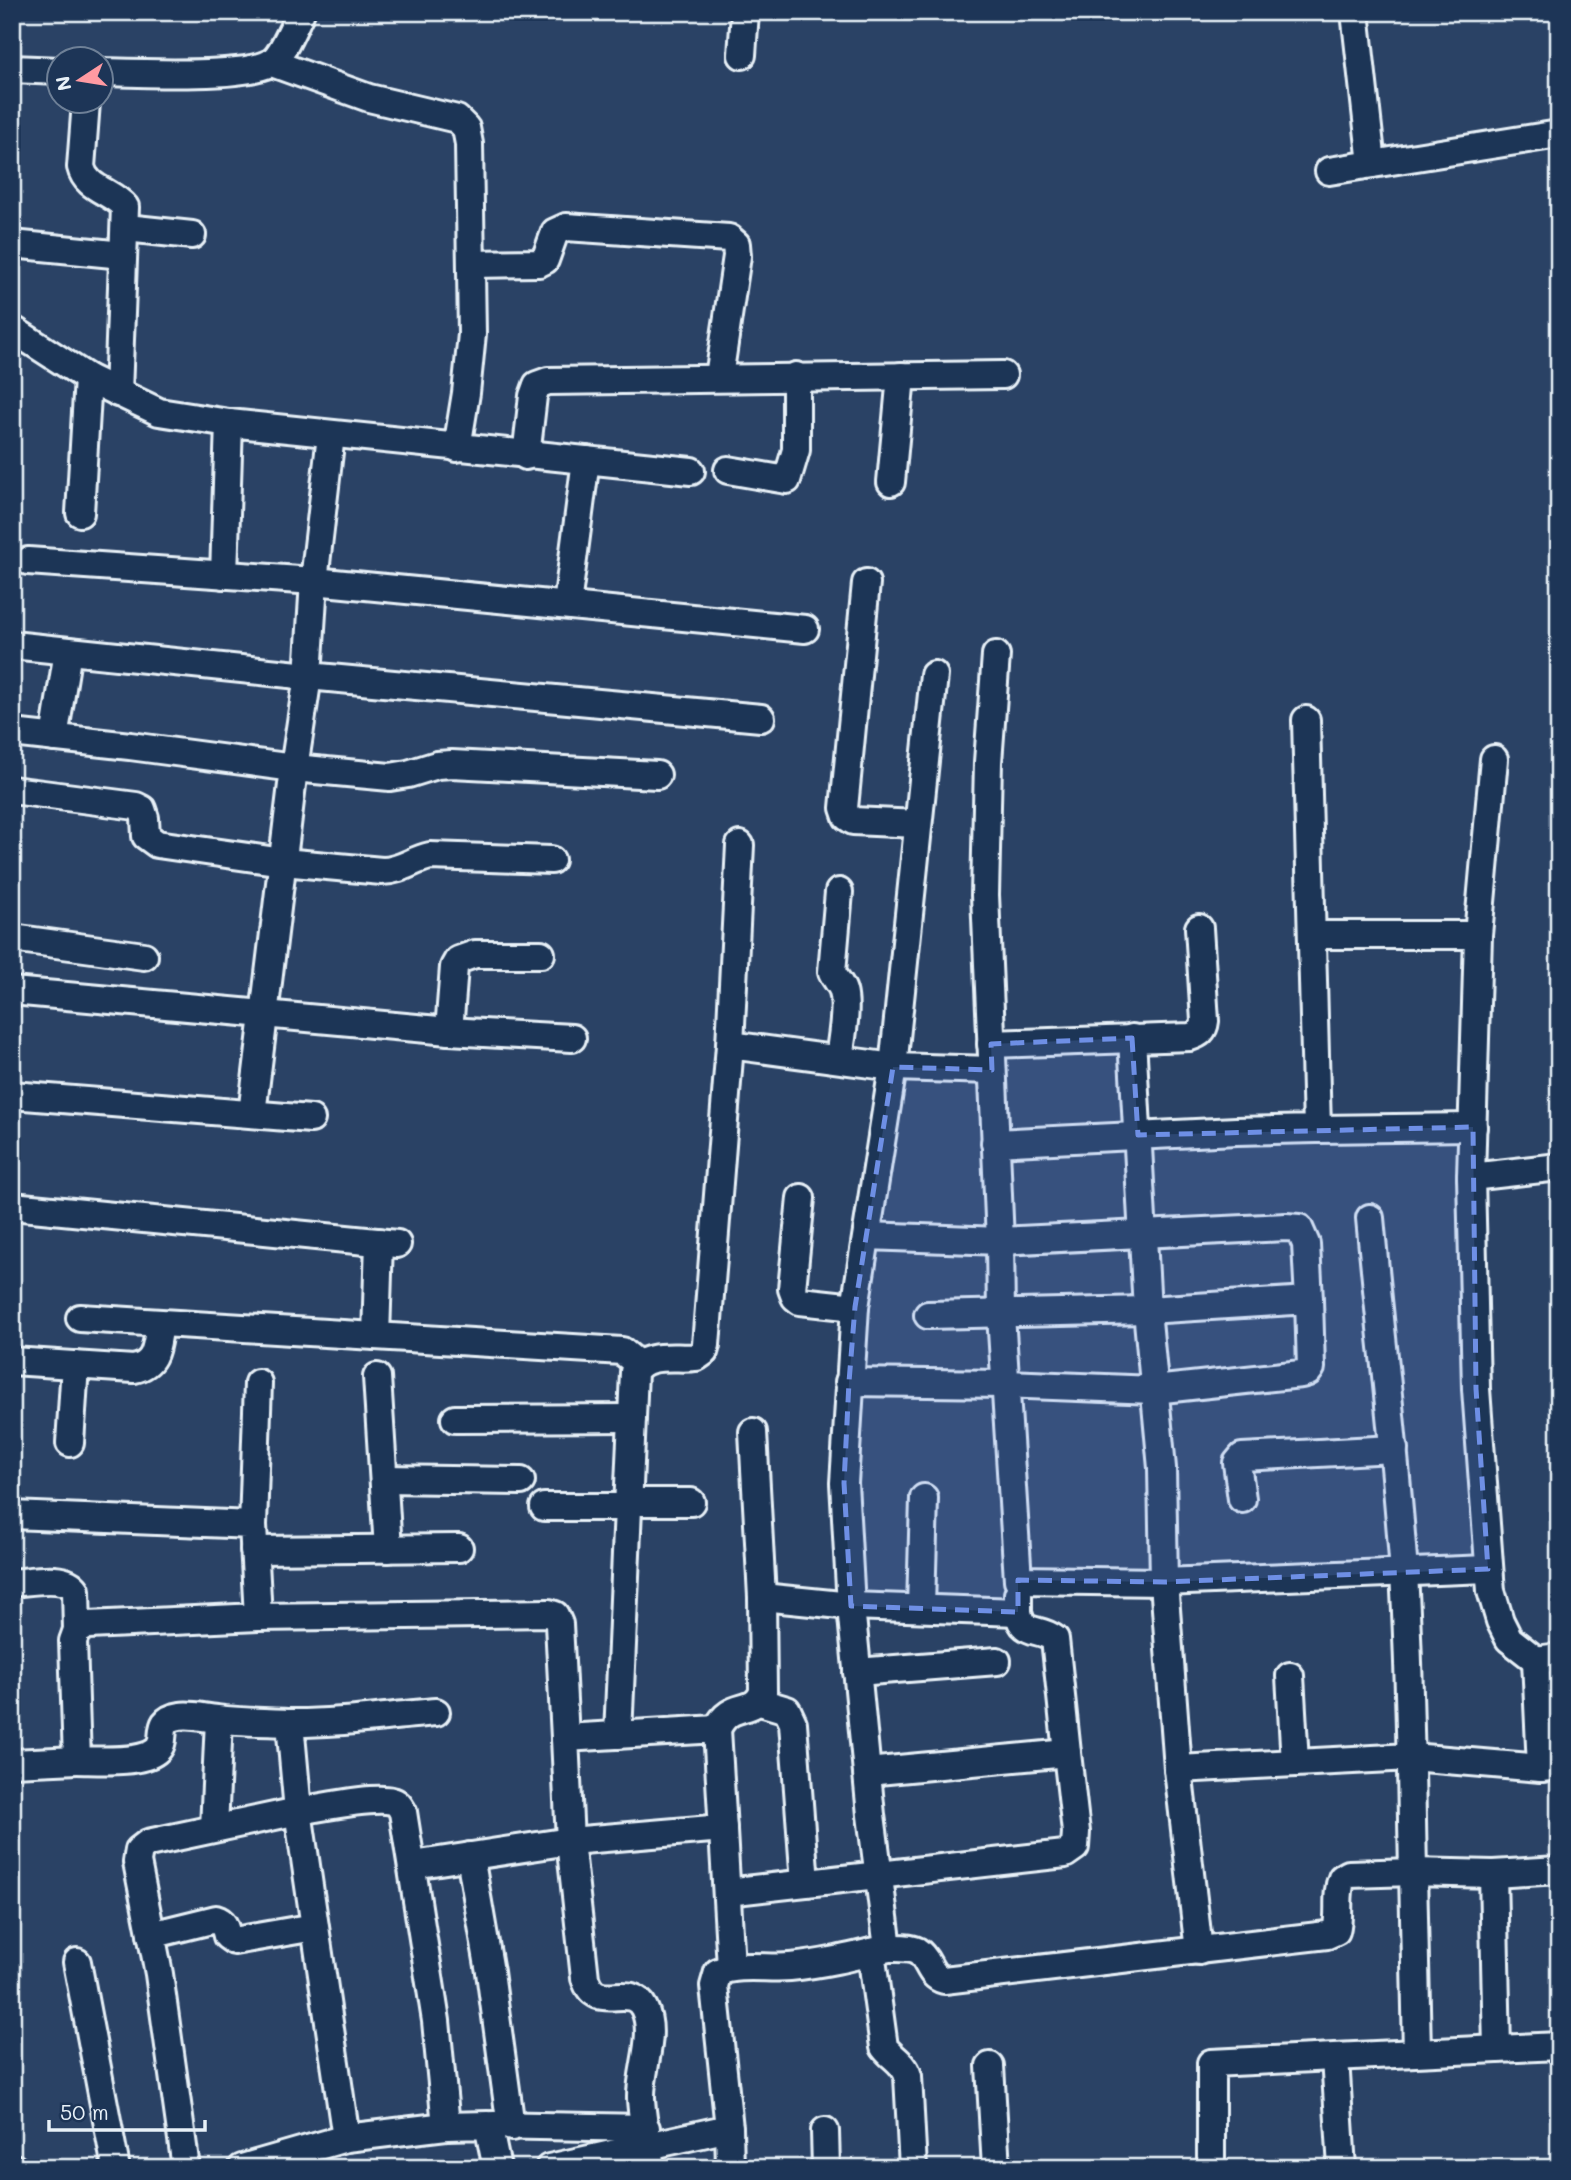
<svg xmlns="http://www.w3.org/2000/svg" width="1571" height="2180" font-family="Mali,sans-serif">
<style>
.lines{fill:none;stroke-linecap:round;stroke-linejoin:round}
.minor-casing{stroke:#e8f1f8;stroke-width:32}
.minor{stroke:#1d3557;stroke-width:26}
.marked{fill:#6e8fe5;fill-opacity:0.2;stroke:#6e8fe5;stroke-width:5;stroke-dasharray:14 9;stroke-linejoin:round}
</style>
<rect width="100%" height="100%" fill="#2a4265"/>
<filter id="ink" filterUnits="userSpaceOnUse"><feTurbulence type="fractalNoise" baseFrequency=".0143" numOctaves="2"/><feDisplacementMap in="SourceGraphic" scale="14" xChannelSelector="R" yChannelSelector="G"/><feConvolveMatrix kernelMatrix="1 2 1 2 8 2 1 2 1" color-interpolation-filters="sRGB"/></filter>
<g filter="url(#ink)">
<g class="lines">
<!-- minor casing -->
<g class="minor-casing">
<g id="minor">
<path d="M 1355,12 L 1372,164"/>
<path d="M 742,55 L 745,12"/>
<path d="M 272,63 L 369,98 L 457,119 L 466,128 L 469,144 L 472,334 L 466,393 L 457,448"/>
<path d="M 12,69 L 60,71"/>
<path d="M 102,72 C 136,73 243,78 270,63 C 282,57 294,25 301,12"/>
<path d="M 86,102 L 81,167 C 86,189 112,191 125,207 L 118,393"/>
<path d="M 1329,171 L 1559,134"/>
<path d="M 126,228 L 192,235"/>
<path d="M 12,244 L 123,255"/>
<path d="M 471,264 L 539,263 L 545,260 L 555,232 L 566,227 L 729,238 L 736,244 L 737,256 L 719,377"/>
<path d="M 12,329 L 88,378 L 159,412 L 229,423 L 691,471"/>
<path d="M 526,456 L 533,396 L 537,385 L 548,381 L 1003,375"/>
<path d="M 728,470 L 787,480 L 796,450 L 796,376"/>
<path d="M 891,482 L 901,376"/>
<path d="M 80,513 L 88,378"/>
<path d="M 28,561 L 314,581 L 805,629"/>
<path d="M 224,575 L 229,423"/>
<path d="M 866,583 L 844,808 L 847,817 L 853,821 L 918,824"/>
<path d="M 567,605 L 586,460"/>
<path d="M 12,645 L 308,676 L 761,718"/>
<path d="M 996,655 L 988,762 L 985,895 L 1000,1241 L 1001,1315 L 1018,1580 L 1164,1582 L 1488,1569"/>
<path d="M 12,733 L 130,746 L 294,768 L 390,777 L 408,774 L 437,765 L 452,764 L 657,775"/>
<path d="M 54,738 L 68,651"/>
<path d="M 12,790 L 136,806 L 142,809 L 145,818 L 146,836 L 157,844 L 283,862 L 382,871 C 401,871 412,860 430,856 L 551,860"/>
<path d="M 839,892 L 832,972 C 835,979 841,984 843,991 C 848,1009 841,1041 839,1059"/>
<path d="M 1313,935 L 1478,935 L 1471,1177 L 1559,1167"/>
<path d="M 1478,935 L 1494,759"/>
<path d="M 12,938 L 144,956"/>
<path d="M 12,991 L 449,1031 L 572,1038"/>
<path d="M 449,1031 L 454,967 L 458,960 L 475,954 L 541,954"/>
<path d="M 1132,1038 L 1147,1310 L 1162,1468 L 1164,1582 L 1178,1769 L 1411,1757 L 1541,1768"/>
<path d="M 991,1044 L 1190,1037 C 1199,1034 1204,1031 1205,1021 L 1199,928"/>
<path d="M 730,1045 L 893,1067 L 992,1070"/>
<path d="M 12,1095 L 311,1119"/>
<path d="M 252,1114 L 294,768 L 308,676 L 314,581 L 331,435"/>
<path d="M 1317,1129 L 1473,1127"/>
<path d="M 995,1143 L 1236,1131 L 1317,1129 L 1306,720"/>
<path d="M 1471,1177 L 1476,1389 L 1491,1591 L 1500,1621 L 1509,1639 L 1536,1660"/>
<path d="M 801,1198 L 792,1289 L 795,1297 L 800,1301 L 855,1307"/>
<path d="M 12,1206 L 397,1244"/>
<path d="M 867,1236 L 1000,1241 L 1286,1227 L 1299,1228 L 1306,1244 L 1309,1300"/>
<path d="M 80,1318 L 622,1351 L 638,1364"/>
<path d="M 376,1336 L 379,1242"/>
<path d="M 12,1361 L 134,1369 C 158,1364 156,1344 160,1324"/>
<path d="M 377,1377 L 388,1549"/>
<path d="M 849,1382 L 1005,1384 L 1154,1390 L 1301,1374 L 1308,1372 L 1311,1368 L 1309,1300 L 1147,1310 L 928,1315"/>
<path d="M 455,1419 L 632,1418"/>
<path d="M 70,1443 L 75,1365"/>
<path d="M 384,1479 L 521,1481"/>
<path d="M 1242,1499 L 1237,1463 L 1242,1457 L 1394,1449"/>
<path d="M 628,1502 L 691,1502"/>
<path d="M 544,1507 L 628,1507"/>
<path d="M 12,1515 L 253,1525 L 258,1617 L 88,1625 L 77,1630 L 73,1641 L 77,1760 C 96,1760 140,1764 156,1751 C 170,1740 152,1720 180,1716 C 191,1714 205,1718 217,1719 C 240,1722 264,1722 287,1723 C 336,1724 387,1716 436,1712"/>
<path d="M 253,1525 L 258,1383"/>
<path d="M 254,1550 L 459,1548"/>
<path d="M 12,1583 C 30,1582 65,1573 76,1590 L 77,1630"/>
<path d="M 762,1597 L 851,1606 L 1018,1612 L 1018,1594"/>
<path d="M 921,1608 L 924,1498"/>
<path d="M 258,1617 L 549,1613 L 555,1615 L 559,1624 L 565,1738"/>
<path d="M 857,1672 L 997,1661"/>
<path d="M 1290,1676 L 1295,1763"/>
<path d="M 760,1702 L 787,1710 L 793,1723 L 805,1883"/>
<path d="M 290,1723 L 298,1811 C 320,1808 372,1796 392,1801 C 398,1802 400,1807 403,1812 L 436,2021 L 446,2126"/>
<path d="M 717,1729 C 731,1699 753,1717 763,1692 L 762,1597 L 753,1432"/>
<path d="M 618,1735 L 634,1372 C 645,1351 677,1360 697,1357 L 704,1352 L 706,1345 L 730,1045 L 740,845"/>
<path d="M 12,1763 L 77,1760"/>
<path d="M 1558,1766 L 1541,1768 L 1536,1660 L 1559,1657"/>
<path d="M 1178,1769 L 1199,1951"/>
<path d="M 867,1772 L 1067,1753 L 1055,1639 C 1038,1626 1023,1637 1018,1612"/>
<path d="M 214,1828 L 219,1720"/>
<path d="M 470,1856 L 490,1972 L 511,2127"/>
<path d="M 413,1865 L 570,1841 L 723,1828"/>
<path d="M 1493,1874 L 1497,2049"/>
<path d="M 727,1892 L 1065,1854 L 1075,1847 L 1076,1832 L 1067,1753"/>
<path d="M 151,1935 L 216,1919 C 224,1921 225,1928 227,1936 L 234,1941 L 315,1927"/>
<path d="M 888,1948 C 896,1948 909,1947 917,1951 C 930,1959 928,1976 944,1980 L 1327,1935 L 1336,1931 C 1341,1913 1335,1895 1342,1878 L 1349,1874 L 1413,1872 C 1411,1773 1410,1673 1404,1574 C 1396,1455 1381,1337 1370,1218"/>
<path d="M 871,1952 L 884,2047 C 892,2058 904,2062 908,2076 L 913,2168"/>
<path d="M 77,1962 L 116,2168"/>
<path d="M 1417,2052 L 1413,1872 L 1493,1874 L 1559,1870"/>
<path d="M 1335,2058 L 1342,2168"/>
<path d="M 990,2066 L 996,2168"/>
<path d="M 493,2125 L 646,2128"/>
<path d="M 825,2131 L 826,2168"/>
<path d="M 12,2168 L 14,2168"/>
<path d="M 186,2168 L 159,1974 L 137,1862 L 139,1850 L 148,1843 L 298,1811 L 346,2138"/>
<path d="M 242,2168 L 346,2138 L 446,2126 L 488,2125 L 497,2168"/>
<path d="M 549,2168 L 729,2128"/>
<path d="M 651,2168 C 648,2145 642,2121 641,2098 C 640,2070 657,2034 644,2008 C 630,1980 596,2015 585,1978 L 570,1841 L 565,1738 L 717,1729 L 731,1967"/>
<path d="M 730,2168 L 729,2128 L 714,1986 L 718,1972 C 741,1963 766,1969 790,1967 C 823,1964 855,1956 888,1948 L 871,1815 L 851,1606 L 844,1483 L 855,1307 L 893,1067 L 934,675"/>
<path d="M 1211,2168 L 1211,2063 L 1559,2046"/>
</g>
</g>
<!-- minor -->
<use href="#minor" class="minor"/>
</g>
</g>
<!-- marked area -->
<path class="marked" d="M 1132,1038 L 1138,1135 L 1473,1127 L 1476,1389 L 1488,1569 L 1164,1582 L 1018,1580 L 1018,1612 L 851,1606 L 844,1483 L 849,1382 L 855,1307 L 893,1067 L 992,1070 L 991,1044 Z"/>
<!-- margin -->
<rect width="1571" height="2180" fill="none" stroke="#1d3557" stroke-width="42"/>
<rect x="21" y="21" width="1529" height="2138" fill="none" stroke="#e8f1f8" stroke-width="2.5" filter="url(#ink)"/>
<!-- north arrow -->
<g transform="translate(80 80) rotate(258)"><circle r="33" fill="#1d3557" stroke="#6e8097" stroke-width="2"/>
<path d="M0-5L12 26L0 18L-12 26Z" fill="#ff9aa2"/>
<text y="-10" font-size="19" font-weight="bold" text-anchor="middle" fill="#e8f1f8">N</text>
</g>
<!-- scale -->
<path d="M49 2120v10h156v-10" fill="none" stroke="#e8f1f8" stroke-width="3.5"/>
<text x="60" y="2120" font-size="21" fill="#e8f1f8" stroke="#1d3557" stroke-width="5" paint-order="stroke">50 m</text>
</svg>
